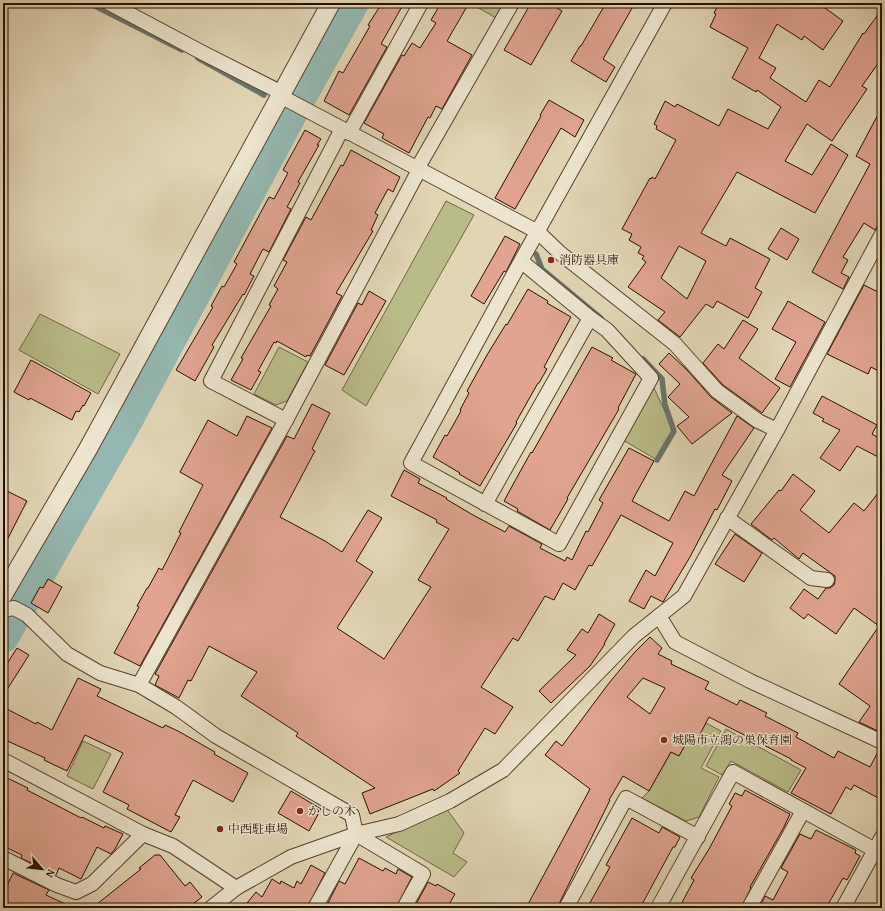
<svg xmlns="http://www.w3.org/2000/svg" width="885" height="911" font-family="'Gentium Book Plus','Noto Serif JP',serif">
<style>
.green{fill:#b9bc89;stroke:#726545}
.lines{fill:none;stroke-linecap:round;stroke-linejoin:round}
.stream{stroke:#6a746b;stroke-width:5.5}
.river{stroke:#94b8b1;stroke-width:32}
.building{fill:#e0a490;stroke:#2b0e01;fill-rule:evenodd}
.minor-casing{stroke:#58402e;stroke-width:16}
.tertiary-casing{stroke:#58402e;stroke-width:20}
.minor{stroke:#ece4ce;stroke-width:14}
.tertiary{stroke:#ece4ce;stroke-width:18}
.poi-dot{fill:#8f2418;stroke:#ece4ce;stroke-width:1.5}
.labels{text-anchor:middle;stroke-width:3;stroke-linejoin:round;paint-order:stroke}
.poi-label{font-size:12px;fill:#2b0e01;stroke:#ece4ce;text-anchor:start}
</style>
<rect width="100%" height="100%" fill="#e1d5b4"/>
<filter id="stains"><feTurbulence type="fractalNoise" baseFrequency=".005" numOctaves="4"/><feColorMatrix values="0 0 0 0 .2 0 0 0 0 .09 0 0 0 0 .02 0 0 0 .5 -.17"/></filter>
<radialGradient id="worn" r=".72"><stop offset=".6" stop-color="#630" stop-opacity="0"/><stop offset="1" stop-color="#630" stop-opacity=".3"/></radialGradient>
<!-- green -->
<g class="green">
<path d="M 470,3 L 507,3 L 498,19 Z"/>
<path d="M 446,201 L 474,215 L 366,406 L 342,390 Z"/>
<path d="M 40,314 L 120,354 L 98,394 L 19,350 Z"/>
<path d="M 279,347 L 308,362 L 287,401 L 276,405 L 254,394 Z"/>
<path d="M 654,388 L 674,431 L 657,460 L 623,440 Z"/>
<path d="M 706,723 L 721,731 L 701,768 L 719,777 L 699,817 L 686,821 L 642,798 L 649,791 L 671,752 L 679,756 L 689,738 L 695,742 Z"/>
<path d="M 726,729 L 801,770 L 788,792 L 731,761 L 722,775 L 706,766 Z"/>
<path d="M 83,741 L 111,754 L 93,789 L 67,776 Z"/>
<path d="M 446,808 L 464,833 L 453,853 L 467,862 L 454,877 L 386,837 Z"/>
</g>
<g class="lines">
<!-- stream -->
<g class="stream">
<path d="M 89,3 L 182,50"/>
<path d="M 198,58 L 264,95"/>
<path d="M 536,254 L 542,269 L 601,318"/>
<path d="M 643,359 L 662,379 L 665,405 L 674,431 L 657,460"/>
</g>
<!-- river -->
<path class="river" d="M 3,637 L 126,422 L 291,114 L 353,3"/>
</g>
<!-- building -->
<g class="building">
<path d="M 382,3 L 404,3 L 381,44 L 387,47 L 349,115 L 324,101 L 339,71 L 343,73 L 370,26 L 368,25 Z"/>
<path d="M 441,3 L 469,3 L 447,41 L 472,55 L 442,109 L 436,106 L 430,118 L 428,117 L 409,153 L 382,138 L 384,134 L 364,123 L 402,55 L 404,56 L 412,43 L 420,48 L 436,23 L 431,20 Z"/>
<path d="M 531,3 L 549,3 L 562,11 L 531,65 L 504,50 Z"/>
<path d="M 606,3 L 635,3 L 603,59 L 615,67 L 606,82 L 571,61 L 580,46 L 581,46 Z"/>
<path d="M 719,3 L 818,3 L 843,21 L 823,50 L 804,36 L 802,40 L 777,24 L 759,58 L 776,68 L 770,78 L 806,102 L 819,80 L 830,87 L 863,33 L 864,34 L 882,9 L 882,58 L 862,86 L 867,89 L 832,141 L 807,124 L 785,161 L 812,175 L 831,144 L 848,155 L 815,213 L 737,172 L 701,233 L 726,246 L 730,238 L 770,259 L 755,288 L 762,292 L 748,318 L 717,301 L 713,308 L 706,304 L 680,337 L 658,320 L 665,312 L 628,287 L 646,262 L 642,259 L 644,256 L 638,253 L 641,247 L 629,240 L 632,234 L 622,229 L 650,178 L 651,179 L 652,177 L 655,179 L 676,140 L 656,129 L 657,126 L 654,124 L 665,101 L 675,107 L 677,104 L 719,126 L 728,109 L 768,129 L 781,107 L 757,90 L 756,92 L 732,78 L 748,48 L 710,27 L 716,14 L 714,13 ZM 679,246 L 706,261 L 687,299 L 661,278 Z"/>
<path d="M 549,100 L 584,120 L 575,137 L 561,128 L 515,209 L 495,198 L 541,116 L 540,115 Z"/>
<path d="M 882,107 L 882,219 L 875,230 L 864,223 L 843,257 L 848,260 L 841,273 L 849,277 L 843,289 L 812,272 L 870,164 L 856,156 Z"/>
<path d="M 305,130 L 321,139 L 317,145 L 319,145 L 298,182 L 300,183 L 287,207 L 291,209 L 269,252 L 263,249 L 250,274 L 254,276 L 244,295 L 243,294 L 212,345 L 214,347 L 195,381 L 176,370 L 213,307 L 211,306 L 222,286 L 224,287 L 237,264 L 234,262 L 269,197 L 274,199 L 288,173 L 283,170 Z"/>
<path d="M 351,150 L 400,177 L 393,192 L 388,189 L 375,213 L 378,215 L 371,230 L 373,231 L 336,293 L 342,296 L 310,356 L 307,355 L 306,357 L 277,341 L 276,343 L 274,342 L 258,371 L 261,372 L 251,390 L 231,380 L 243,359 L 241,358 L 271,306 L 269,305 L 278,289 L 274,286 L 287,262 L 283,260 L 306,217 L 311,220 L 341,165 L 343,166 Z"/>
<path d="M 781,228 L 799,239 L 787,260 L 768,249 Z"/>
<path d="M 505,236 L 520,244 L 506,272 L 504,271 L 484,304 L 471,296 Z"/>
<path d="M 864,285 L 882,294 L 882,373 L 871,367 L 868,374 L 827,354 Z"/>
<path d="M 528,289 L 548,301 L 547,303 L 571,317 L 544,367 L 547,369 L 539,383 L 538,383 L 516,422 L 517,423 L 480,486 L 459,474 L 460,473 L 433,457 L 445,435 L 447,436 L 461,411 L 460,410 L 469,393 L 467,391 L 487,355 L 506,324 L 507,325 Z"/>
<path d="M 369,291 L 386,301 L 344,375 L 325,365 L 358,303 L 362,305 Z"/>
<path d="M 788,301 L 825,322 L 790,387 L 775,379 L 796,342 L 772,329 Z"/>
<path d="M 743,320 L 758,329 L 739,358 L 780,388 L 762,413 L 723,385 L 703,363 L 718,344 L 724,349 Z"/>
<path d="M 592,347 L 613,358 L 611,360 L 636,374 L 618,408 L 619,409 L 567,498 L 568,499 L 550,530 L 517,511 L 518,509 L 504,501 L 521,470 L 531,452 L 532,453 Z"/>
<path d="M 669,353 L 687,370 L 711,397 L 732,413 L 692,444 L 677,426 L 689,417 L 668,397 L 680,384 L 659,364 Z"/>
<path d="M 31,360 L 91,393 L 84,406 L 83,405 L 79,412 L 76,411 L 72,420 L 30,398 L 29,400 L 14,392 Z"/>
<path d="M 822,396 L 877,425 L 872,434 L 882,440 L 882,459 L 857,446 L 840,471 L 820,458 L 840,430 L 822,421 L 824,419 L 813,413 Z"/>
<path d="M 312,404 L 330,413 L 312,449 L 315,451 L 280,517 L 325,541 L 342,552 L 368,510 L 382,518 L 356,561 L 373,572 L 337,628 L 384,659 L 431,587 L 418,580 L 449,529 L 436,522 L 437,520 L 391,496 L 404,470 L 420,479 L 418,483 L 447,498 L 446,499 L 473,515 L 505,532 L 509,526 L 542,544 L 540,548 L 565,561 L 567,557 L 572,560 L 586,531 L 588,532 L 603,503 L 599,500 L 629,448 L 654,461 L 632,501 L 669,521 L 685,491 L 694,496 L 737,416 L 754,428 L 722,475 L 732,481 L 717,510 L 715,509 L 690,557 L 663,602 L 651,596 L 644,609 L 629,601 L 646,570 L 655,576 L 673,543 L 621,515 L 592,566 L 589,565 L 575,590 L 563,583 L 554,600 L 545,596 L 518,641 L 513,638 L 481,687 L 513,707 L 495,734 L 485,728 L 458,771 L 460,773 L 434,791 L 433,789 L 370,814 L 362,793 L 375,788 L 296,736 L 298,733 L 241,696 L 257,672 L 209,646 L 191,681 L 188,680 L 179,698 L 155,685 L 159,676 L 155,674 L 287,436 L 294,439 Z"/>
<path d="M 247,416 L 272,428 L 140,666 L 114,653 L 139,607 L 137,606 L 147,588 L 148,588 L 159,568 L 162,570 L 181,533 L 179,532 L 203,485 L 180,472 L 208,420 L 237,436 Z"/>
<path d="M 793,474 L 815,491 L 800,510 L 829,533 L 854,503 L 864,511 L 882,488 L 882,733 L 859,722 L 870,706 L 839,684 L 879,626 L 854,608 L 836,634 L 808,614 L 804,619 L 790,608 L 804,589 L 818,599 L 826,588 L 830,588 L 834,585 L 835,581 L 835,576 L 803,553 L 799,559 L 774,538 L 772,540 L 751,524 L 779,490 L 781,491 Z"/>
<path d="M 3,489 L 27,501 L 3,548 Z"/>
<path d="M 735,534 L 762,553 L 744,582 L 715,564 Z"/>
<path d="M 48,579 L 62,587 L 48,613 L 31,603 L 40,587 L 43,588 Z"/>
<path d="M 599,614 L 615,624 L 604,644 L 605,644 L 590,666 L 551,703 L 539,691 L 576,655 L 567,650 L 582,629 L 588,633 Z"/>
<path d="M 650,637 L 662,648 L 658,654 L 672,661 L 671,664 L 709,682 L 705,689 L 737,705 L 740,700 L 767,713 L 765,716 L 798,733 L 796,737 L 834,758 L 838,751 L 870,767 L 879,750 L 882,750 L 882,800 L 854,785 L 851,790 L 846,787 L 831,814 L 791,793 L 806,768 L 791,760 L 791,759 L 709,717 L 696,742 L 689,738 L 679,756 L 671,752 L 649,791 L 623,776 L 609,800 L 610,800 L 557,908 L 526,908 L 590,789 L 545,755 L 556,741 L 562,746 L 609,683 L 634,653 ZM 643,678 L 665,688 L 650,714 L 627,697 Z"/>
<path d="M 17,648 L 29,655 L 3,696 L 3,670 Z"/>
<path d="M 78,678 L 101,689 L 97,696 L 163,728 L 165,725 L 178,731 L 215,752 L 214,754 L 248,773 L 233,802 L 193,780 L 175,815 L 180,817 L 171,832 L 127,809 L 129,805 L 103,792 L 123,753 L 85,735 L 67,771 L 44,760 L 45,758 L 3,739 L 3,707 L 36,724 L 37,722 L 52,730 Z"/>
<path d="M 3,776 L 28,788 L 27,790 L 81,818 L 82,817 L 104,828 L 105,826 L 123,834 L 115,849 L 111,854 L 97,847 L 81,879 L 59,868 L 56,875 L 21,858 L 22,855 L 3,846 Z"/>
<path d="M 745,790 L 790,814 L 784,827 L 750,887 L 751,888 L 741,908 L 679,908 L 694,880 L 691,878 L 709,849 L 732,806 L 729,804 L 735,793 L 742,796 Z"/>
<path d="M 291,791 L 321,809 L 309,831 L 278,813 Z"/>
<path d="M 632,818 L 659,833 L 662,827 L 680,837 L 675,847 L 673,847 L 640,908 L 587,908 L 610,867 L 606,865 Z"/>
<path d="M 816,830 L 856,850 L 855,853 L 860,856 L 847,880 L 843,878 L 826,908 L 759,908 L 765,896 L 773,900 L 788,872 L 781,868 L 800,834 L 811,839 Z"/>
<path d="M 155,855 L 160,855 L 185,886 L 190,882 L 202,897 L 188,908 L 92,908 L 141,869 L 139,868 Z"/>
<path d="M 359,858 L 383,871 L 385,868 L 396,874 L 398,869 L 412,877 L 396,908 L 337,908 L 328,903 L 339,881 L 345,884 Z"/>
<path d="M 311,865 L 325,873 L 307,908 L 243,908 L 256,892 L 262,897 L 272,879 L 280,884 L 281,881 L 294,888 L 297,881 L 301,884 Z"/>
<path d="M 13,873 L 49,890 L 46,895 L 74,908 L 3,908 L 3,894 Z"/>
<path d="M 428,882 L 436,886 L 437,884 L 455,894 L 447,908 L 414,908 Z"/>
</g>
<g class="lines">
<!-- minor casing -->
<g class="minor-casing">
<g id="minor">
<path d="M 109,3 L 203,53 L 282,93"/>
<path d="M 280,96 L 538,232 L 560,253 L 675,344 L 717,391 L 758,421 L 777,430"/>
<path d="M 349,133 L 421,3"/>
<path d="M 417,169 L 512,3"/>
<path d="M 521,261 L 590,318 L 607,330 L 651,378 L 559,544 L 411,463 L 521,261 L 665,3"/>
<path d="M 286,420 L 211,381 L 342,129"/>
<path d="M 485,504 L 590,318"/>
<path d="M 727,518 L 811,578 L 827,580"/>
<path d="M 3,610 L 14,608 L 27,615 L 67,654 L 100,673 L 139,685 L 176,707 L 216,736 L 352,815 L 356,834 L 315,908"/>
<path d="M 659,616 L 675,642 L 750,681 L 882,742"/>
<path d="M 139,685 L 286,420 L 419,170"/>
<path d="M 3,760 L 143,834 L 173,846 L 236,888"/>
<path d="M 356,834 L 423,874 L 404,908"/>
<path d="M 3,858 L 57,885 L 76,892 L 92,884 L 143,834"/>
<path d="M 211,908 L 236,888 L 291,857 L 356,834 L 399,824 L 450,801 L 503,770 L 634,636 L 684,596 L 777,430 L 882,234"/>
<path d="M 566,908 L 626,798 L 698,837"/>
<path d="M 658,908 L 733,772 L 875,850"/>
<path d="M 749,908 L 803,811"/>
<path d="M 843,908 L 882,837"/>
</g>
</g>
<!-- tertiary casing -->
<g class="tertiary-casing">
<path id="tertiary" d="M 3,595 L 88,449 L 331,3"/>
</g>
<!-- minor -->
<use href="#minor" class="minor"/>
<!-- tertiary -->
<use href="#tertiary" class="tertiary"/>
</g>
<!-- markers -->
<g class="poi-dot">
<circle cx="551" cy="260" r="4"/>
<circle cx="664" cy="740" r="4"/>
<circle cx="300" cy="811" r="4"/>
<circle cx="220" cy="829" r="4"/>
</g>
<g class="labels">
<!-- poi labels -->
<g class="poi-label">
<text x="559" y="264">消防器具庫</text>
<text x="672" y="744">城陽市立鴻の巣保育園</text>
<text x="308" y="815">かしの木</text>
<text x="228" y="833">中西駐車場</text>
</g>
</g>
<!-- margin -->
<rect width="885" height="911" fill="none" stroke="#e1d5b4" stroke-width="16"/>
<rect x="4" y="4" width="877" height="903" fill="none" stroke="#2b0e01" stroke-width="2"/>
<rect x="8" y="8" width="869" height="895" fill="none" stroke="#2b0e01"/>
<!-- north arrow -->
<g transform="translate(42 869) rotate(118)" stroke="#ece4ce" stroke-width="3" paint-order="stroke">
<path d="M0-3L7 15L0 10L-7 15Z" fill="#2b0e01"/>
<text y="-6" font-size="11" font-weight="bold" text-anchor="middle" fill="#2b0e01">N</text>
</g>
<rect width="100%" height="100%" filter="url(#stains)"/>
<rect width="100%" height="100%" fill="url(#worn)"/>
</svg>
